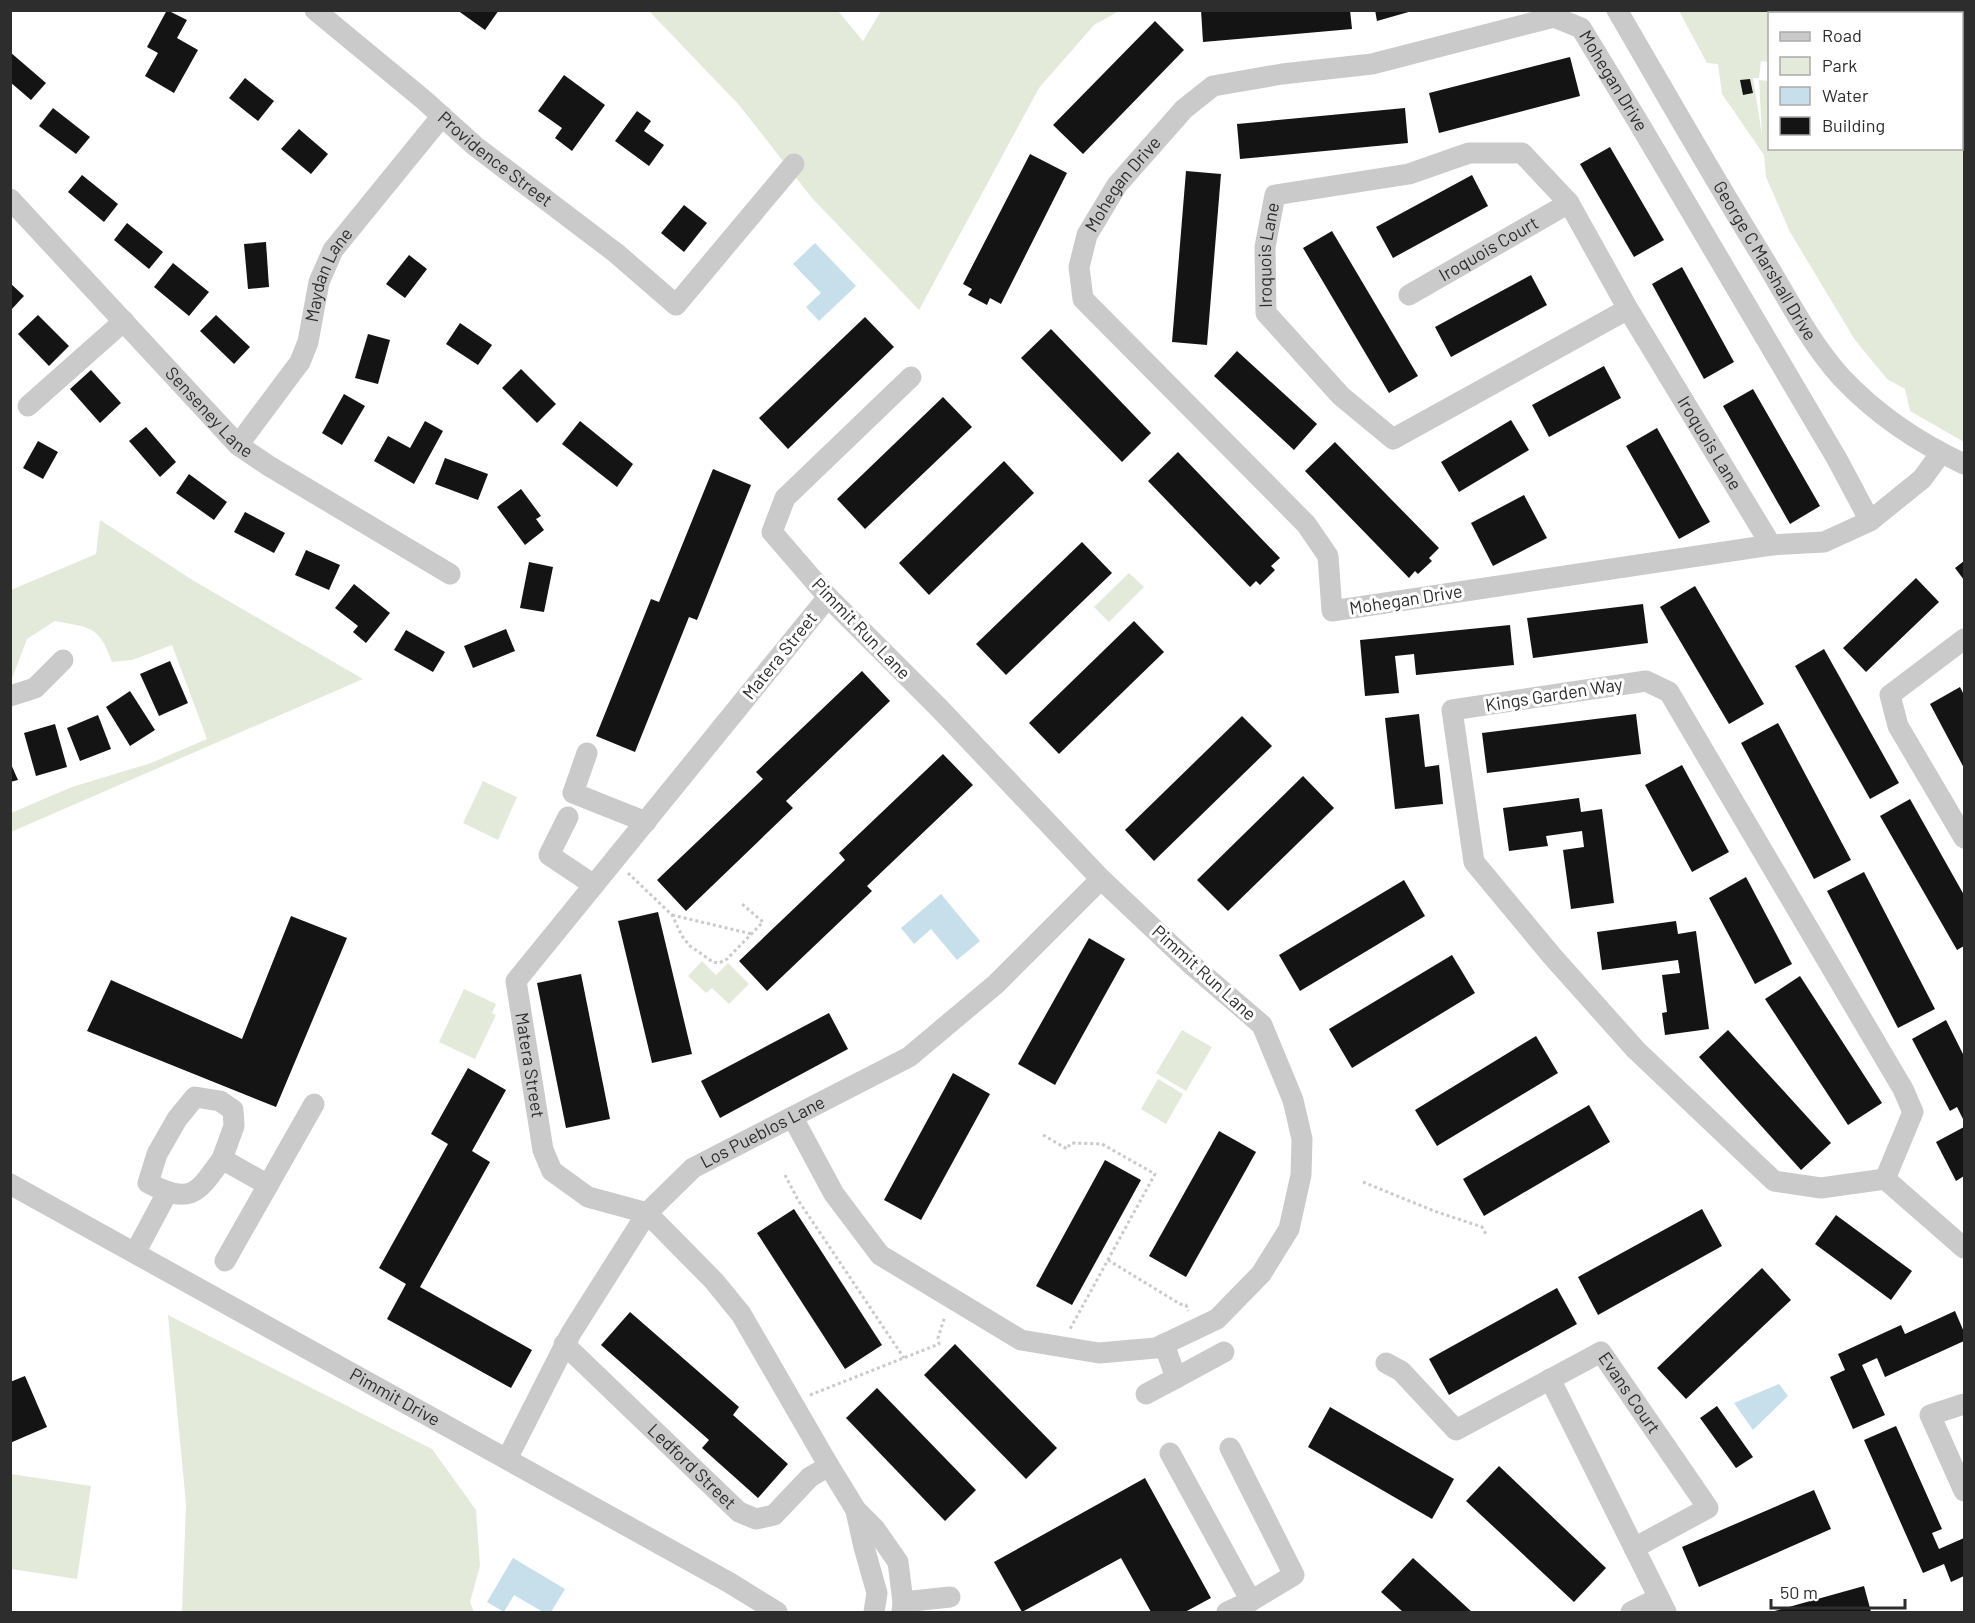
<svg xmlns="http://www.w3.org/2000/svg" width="1975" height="1623" font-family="Barlow,sans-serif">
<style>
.green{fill:#e4eada}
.water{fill:#c6dfeb}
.building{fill:#141414}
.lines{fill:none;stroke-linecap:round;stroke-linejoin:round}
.path{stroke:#cacaca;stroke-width:3;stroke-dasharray:3 3;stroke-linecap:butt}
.minor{stroke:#cacaca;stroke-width:21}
.labels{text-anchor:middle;stroke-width:6;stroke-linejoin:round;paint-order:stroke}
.street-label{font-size:18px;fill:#2d2d2d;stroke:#fff}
</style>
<rect width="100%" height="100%" fill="#fff"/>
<!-- green -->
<g class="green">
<path d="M 649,11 L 838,11 L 863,41 L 881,11 L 1119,11 L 1094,25 L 1039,88 L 919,310 L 812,198 L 739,105 Z"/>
<path d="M 1679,11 L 1964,11 L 1964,77 L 1962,77 L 1962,14 L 1770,14 L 1769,62 L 1761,61 L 1759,78 L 1753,78 L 1762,135 L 1759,80 L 1769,81 L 1770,148 L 1962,148 L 1962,97 L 1964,97 L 1964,442 L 1910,411 L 1905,389 L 1887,379 L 1855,340 L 1790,232 L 1766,177 L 1764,155 L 1722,94 L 1718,64 L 1707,63 Z"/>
<path d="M 100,520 L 194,581 L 363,679 L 11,832 L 11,813 L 72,787 L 151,763 L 207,739 L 172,645 L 132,660 L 112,662 C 99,625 90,628 55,621 L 27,639 L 11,681 L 11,590 L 96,554 Z"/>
<path d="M 1129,573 L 1144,587 L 1109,622 L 1094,607 Z"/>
<path d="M 483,781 L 517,797 L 498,840 L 463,823 Z"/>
<path d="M 702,961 L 716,975 L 728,963 L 749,984 L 729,1004 L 712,988 L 706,993 L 688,976 Z"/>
<path d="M 464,989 L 496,1004 L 492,1013 L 496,1015 L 475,1059 L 439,1042 Z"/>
<path d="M 1182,1030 L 1212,1047 L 1186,1091 L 1156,1073 Z"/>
<path d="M 1158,1079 L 1183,1094 L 1166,1124 L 1141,1109 Z"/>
<path d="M 168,1315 L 432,1449 L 476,1510 L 480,1566 L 470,1602 L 474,1612 L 182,1612 L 186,1504 Z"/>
<path d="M 11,1474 L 91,1486 L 77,1579 L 11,1569 Z"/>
</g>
<!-- water -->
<g class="water">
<path d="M 815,243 L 856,286 L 819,321 L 806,307 L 821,293 L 793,264 Z"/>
<path d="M 941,894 L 980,941 L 957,960 L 931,929 L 914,944 L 901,928 Z"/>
<path d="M 1779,1384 L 1788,1396 L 1753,1430 L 1734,1403 Z"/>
<path d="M 513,1558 L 565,1589 L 551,1612 L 543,1612 L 514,1595 L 504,1612 L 487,1602 Z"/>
</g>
<!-- building -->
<g class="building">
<path d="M 167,10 L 187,20 L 177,38 L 198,50 L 174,93 L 145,76 L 158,53 L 147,47 Z"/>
<path d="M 457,10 L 499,10 L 485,30 Z"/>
<path d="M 1201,10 L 1350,10 L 1352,29 L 1203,42 Z"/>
<path d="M 1375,10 L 1412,10 L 1412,11 L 1377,21 Z"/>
<path d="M 1155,21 L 1184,50 L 1083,154 L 1053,125 Z"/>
<path d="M 10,52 L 46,83 L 31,100 L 10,82 Z"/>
<path d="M 1570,57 L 1580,96 L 1439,133 L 1429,93 Z"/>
<path d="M 564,75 L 605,105 L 572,151 L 555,138 L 562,128 L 538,111 Z"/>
<path d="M 245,78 L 274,101 L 258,121 L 229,98 Z"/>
<path d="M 1750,79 L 1753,93 L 1743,95 L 1740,80 Z"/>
<path d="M 53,108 L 90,137 L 76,154 L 39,126 Z"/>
<path d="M 1405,108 L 1408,143 L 1240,159 L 1237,124 Z"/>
<path d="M 637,111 L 651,121 L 644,131 L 664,145 L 649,166 L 615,141 Z"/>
<path d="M 299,129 L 328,154 L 311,174 L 281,149 Z"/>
<path d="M 1610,147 L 1664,240 L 1634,257 L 1580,164 Z"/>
<path d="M 1030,154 L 1067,173 L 1001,304 L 990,298 L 987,305 L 968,295 L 972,289 L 963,284 Z"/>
<path d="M 1186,171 L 1221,174 L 1207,345 L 1172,342 Z"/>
<path d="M 82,175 L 118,204 L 104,222 L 68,192 Z"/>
<path d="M 1472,175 L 1488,206 L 1393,258 L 1376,227 Z"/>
<path d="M 684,205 L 707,223 L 684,252 L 661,233 Z"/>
<path d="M 127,223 L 163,252 L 149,269 L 114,240 Z"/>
<path d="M 1332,231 L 1418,376 L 1389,393 L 1303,248 Z"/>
<path d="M 266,242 L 269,287 L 248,289 L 244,244 Z"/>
<path d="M 409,255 L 427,269 L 405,298 L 386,284 Z"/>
<path d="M 173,263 L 209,292 L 189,316 L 154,287 Z"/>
<path d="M 1682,267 L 1734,362 L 1704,379 L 1652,284 Z"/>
<path d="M 1531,275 L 1547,305 L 1451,357 L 1435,327 Z"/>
<path d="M 10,283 L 24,296 L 10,311 Z"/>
<path d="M 38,315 L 69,346 L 49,366 L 18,334 Z"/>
<path d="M 216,315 L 250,347 L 234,364 L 200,331 Z"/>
<path d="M 865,317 L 894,347 L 788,449 L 759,418 Z"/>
<path d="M 460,323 L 492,345 L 478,365 L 446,344 Z"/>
<path d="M 1051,329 L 1151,433 L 1122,462 L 1021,358 Z"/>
<path d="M 368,334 L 390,340 L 378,384 L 355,378 Z"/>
<path d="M 1237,351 L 1317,424 L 1294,450 L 1214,376 Z"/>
<path d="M 1604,366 L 1621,398 L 1549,437 L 1532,405 Z"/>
<path d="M 521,369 L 556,404 L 537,423 L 502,388 Z"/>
<path d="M 91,370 L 121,403 L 100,423 L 70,389 Z"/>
<path d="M 1753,389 L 1820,506 L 1790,524 L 1723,406 Z"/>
<path d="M 344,394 L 365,406 L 342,445 L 322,433 Z"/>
<path d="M 943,397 L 972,427 L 865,529 L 837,499 Z"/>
<path d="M 1511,420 L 1529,450 L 1459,492 L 1441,462 Z"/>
<path d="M 425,421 L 443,431 L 414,484 L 374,461 L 388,436 L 410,448 Z"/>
<path d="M 580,421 L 633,464 L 617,487 L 562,444 Z"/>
<path d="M 146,427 L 176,462 L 160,477 L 129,441 Z"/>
<path d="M 1657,428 L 1710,522 L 1679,539 L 1626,446 Z"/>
<path d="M 38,441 L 58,452 L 43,479 L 23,468 Z"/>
<path d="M 1335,442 L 1439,548 L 1429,558 L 1432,561 L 1418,574 L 1415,571 L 1409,578 L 1305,471 Z"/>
<path d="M 1178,452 L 1280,558 L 1271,566 L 1275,570 L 1260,585 L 1256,581 L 1250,587 L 1148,481 Z"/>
<path d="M 445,458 L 488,474 L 478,500 L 435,484 Z"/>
<path d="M 1004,461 L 1034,493 L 929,595 L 899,563 Z"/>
<path d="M 713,469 L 751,485 L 697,620 L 689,617 L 635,752 L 596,736 L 651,599 L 659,602 Z"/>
<path d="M 189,474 L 227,502 L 214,520 L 176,493 Z"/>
<path d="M 521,489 L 541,516 L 536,519 L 544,530 L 525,545 L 497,507 Z"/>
<path d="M 1524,495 L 1547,538 L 1493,566 L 1471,523 Z"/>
<path d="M 245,512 L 285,533 L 274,553 L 234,532 Z"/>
<path d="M 1082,542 L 1112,573 L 1006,675 L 976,644 Z"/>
<path d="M 306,550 L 340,565 L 329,590 L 295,575 Z"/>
<path d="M 1964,561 L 1964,580 L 1955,568 Z"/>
<path d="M 529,562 L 553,567 L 544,612 L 520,608 Z"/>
<path d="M 1916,578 L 1939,602 L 1866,672 L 1843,648 Z"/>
<path d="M 354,584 L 390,613 L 366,643 L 353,632 L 358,626 L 335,608 Z"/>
<path d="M 1695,586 L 1764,704 L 1729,724 L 1660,607 Z"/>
<path d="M 1643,604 L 1648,643 L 1533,658 L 1527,618 Z"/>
<path d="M 1134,621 L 1164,652 L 1059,754 L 1029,723 Z"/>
<path d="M 1510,625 L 1514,665 L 1416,675 L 1414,654 L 1395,656 L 1399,693 L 1365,696 L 1360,640 Z"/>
<path d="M 506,629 L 515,651 L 473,668 L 464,646 Z"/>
<path d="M 406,630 L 445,652 L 433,672 L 394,650 Z"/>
<path d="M 1824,649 L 1899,783 L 1870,799 L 1795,666 Z"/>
<path d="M 170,661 L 188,703 L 159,716 L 140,674 Z"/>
<path d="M 862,671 L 890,701 L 786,801 L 793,808 L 686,911 L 657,880 L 763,779 L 756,772 Z"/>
<path d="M 1960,687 L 1964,695 L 1964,768 L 1930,704 Z"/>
<path d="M 130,691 L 155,730 L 130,746 L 106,707 Z"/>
<path d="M 1419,714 L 1425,767 L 1439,765 L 1443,804 L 1395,809 L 1385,718 Z"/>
<path d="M 1636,714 L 1641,754 L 1487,773 L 1482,733 Z"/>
<path d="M 98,715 L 111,749 L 80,761 L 67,728 Z"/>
<path d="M 1242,716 L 1272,746 L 1154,861 L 1125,830 Z"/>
<path d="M 1778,723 L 1851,860 L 1814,879 L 1741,743 Z"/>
<path d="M 55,724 L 67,767 L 36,776 L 24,733 Z"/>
<path d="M 943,754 L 973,785 L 867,886 L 872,891 L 767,991 L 739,961 L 845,860 L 839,853 Z"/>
<path d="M 10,762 L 18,780 L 10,782 Z"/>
<path d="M 1682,765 L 1729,852 L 1692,872 L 1645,785 Z"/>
<path d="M 1303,776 L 1334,808 L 1228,911 L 1197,880 Z"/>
<path d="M 1579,798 L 1581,812 L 1602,809 L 1614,903 L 1571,909 L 1563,850 L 1584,847 L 1582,831 L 1546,836 L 1548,846 L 1509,851 L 1503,808 Z"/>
<path d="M 1910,799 L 1964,895 L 1964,946 L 1957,950 L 1880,816 Z"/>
<path d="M 1864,872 L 1935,1009 L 1898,1028 L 1827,891 Z"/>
<path d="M 1746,877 L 1792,964 L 1755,984 L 1709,898 Z"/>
<path d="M 1404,880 L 1425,916 L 1300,991 L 1279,955 Z"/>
<path d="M 658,912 L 692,1054 L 652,1063 L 618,921 Z"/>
<path d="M 291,916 L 347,938 L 276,1107 L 87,1031 L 111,980 L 242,1039 Z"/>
<path d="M 1676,921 L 1678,934 L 1696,931 L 1709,1029 L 1665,1035 L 1662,1013 L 1667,1012 L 1662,975 L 1680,973 L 1678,960 L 1602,970 L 1597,932 Z"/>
<path d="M 1089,938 L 1125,959 L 1055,1085 L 1018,1064 Z"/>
<path d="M 1452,955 L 1475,993 L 1352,1068 L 1329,1029 Z"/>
<path d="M 581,974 L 610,1119 L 566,1128 L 537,983 Z"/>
<path d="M 1800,976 L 1882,1103 L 1848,1125 L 1765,999 Z"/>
<path d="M 829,1013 L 848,1049 L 720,1118 L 701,1081 Z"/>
<path d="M 1946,1020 L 1964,1056 L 1964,1121 L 1957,1107 L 1950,1111 L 1912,1039 Z"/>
<path d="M 1728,1030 L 1831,1143 L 1801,1170 L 1699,1057 Z"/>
<path d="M 1536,1036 L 1558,1073 L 1437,1146 L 1415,1110 Z"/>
<path d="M 468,1068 L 506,1090 L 472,1151 L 490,1162 L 420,1287 L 532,1350 L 511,1388 L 387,1319 L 406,1284 L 379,1268 L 448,1144 L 431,1134 Z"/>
<path d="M 953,1073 L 990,1094 L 921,1220 L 884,1200 Z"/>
<path d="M 1589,1105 L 1610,1142 L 1484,1216 L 1463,1179 Z"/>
<path d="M 1964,1127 L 1964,1176 L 1956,1181 L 1936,1142 Z"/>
<path d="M 1219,1131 L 1256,1152 L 1186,1277 L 1149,1256 Z"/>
<path d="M 1105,1160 L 1141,1180 L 1072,1305 L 1036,1286 Z"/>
<path d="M 794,1209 L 882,1345 L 845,1369 L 757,1233 Z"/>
<path d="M 1702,1209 L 1722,1246 L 1598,1315 L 1578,1277 Z"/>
<path d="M 1836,1215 L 1912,1271 L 1891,1300 L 1815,1244 Z"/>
<path d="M 1762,1268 L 1791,1300 L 1686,1399 L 1657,1368 Z"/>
<path d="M 1557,1288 L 1577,1324 L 1449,1395 L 1429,1359 Z"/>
<path d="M 1955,1311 L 1964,1332 L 1964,1341 L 1885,1377 L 1877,1358 L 1862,1365 L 1885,1415 L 1853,1429 L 1830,1377 L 1845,1370 L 1838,1354 L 1901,1325 L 1905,1334 Z"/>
<path d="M 630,1312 L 739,1407 L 733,1415 L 788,1464 L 758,1498 L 702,1448 L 709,1440 L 601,1345 Z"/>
<path d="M 955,1344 L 1057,1448 L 1026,1479 L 924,1375 Z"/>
<path d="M 25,1376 L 47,1427 L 10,1443 L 10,1382 Z"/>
<path d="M 877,1388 L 976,1490 L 945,1521 L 846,1418 Z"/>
<path d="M 1717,1406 L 1753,1457 L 1736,1468 L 1700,1418 Z"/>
<path d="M 1330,1407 L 1454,1479 L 1432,1519 L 1308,1447 Z"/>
<path d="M 1896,1426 L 1942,1529 L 1932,1533 L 1939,1549 L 1964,1538 L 1964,1576 L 1951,1582 L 1944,1564 L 1923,1573 L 1864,1440 Z"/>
<path d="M 1499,1466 L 1606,1568 L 1574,1602 L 1466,1501 Z"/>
<path d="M 1145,1478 L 1211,1598 L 1185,1612 L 1151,1612 L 1121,1558 L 1022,1612 L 994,1562 Z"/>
<path d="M 1814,1490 L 1831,1529 L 1699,1587 L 1682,1547 Z"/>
<path d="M 1413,1558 L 1472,1612 L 1403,1612 L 1381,1592 Z"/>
<path d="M 1864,1586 L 1871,1612 L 1771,1612 Z"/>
</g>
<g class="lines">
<!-- path -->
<g class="path">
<path d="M 628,873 L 672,915 L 682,936 L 690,946 L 713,962 L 719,963 L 727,959 L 763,922 L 742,904"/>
<path d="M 672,915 L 752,934"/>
<path d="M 1043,1135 L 1067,1149 L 1070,1144 L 1074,1143 L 1102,1144 L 1155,1174 L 1070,1329"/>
<path d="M 785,1175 L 798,1200 L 904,1358"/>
<path d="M 1363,1182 L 1434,1211 L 1482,1227 L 1487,1236"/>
<path d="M 1108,1260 L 1180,1304 L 1186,1305 L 1188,1311"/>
<path d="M 810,1395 L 939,1344 L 938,1338 L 945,1316"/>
</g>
<!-- minor -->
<g class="minor">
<path id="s1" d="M 315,10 L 424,100 L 475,146 L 616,253 L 676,305 L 794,164"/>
<path id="s2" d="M 1617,10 C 1666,94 1714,179 1765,261 C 1789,301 1811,344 1842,378 C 1877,415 1919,443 1964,464"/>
<path id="s3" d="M 10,199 L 238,445 L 269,466 L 450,574"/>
<path id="s4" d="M 1409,295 L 1569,203"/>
<path id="s5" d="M 1628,309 L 1393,439 L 1341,396 L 1266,313 L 1265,247 L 1275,195 L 1409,174 L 1469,153 L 1522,153 L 1569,203 L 1628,309 L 1771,545"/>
<path d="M 28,406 L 124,321"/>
<path id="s6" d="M 238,445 L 300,362 L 308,342 L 319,282 L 333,250 L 442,116"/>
<path id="s7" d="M 1870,521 L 1824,542 L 1771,545 L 1332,611 L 1328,556 L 1306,524 L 1083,299 L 1079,267 L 1087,235 L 1117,185 L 1184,109 L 1213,86 L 1282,74 L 1372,64 L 1554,17 L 1581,28 L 1640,125 L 1837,459 L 1870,521 L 1922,479 L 1941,453"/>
<path id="s8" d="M 828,597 L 516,981 L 543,1150 L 552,1171 L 588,1197 L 647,1213 L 714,1281 L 741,1314 L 829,1466 L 856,1510 L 875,1529 L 898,1562 L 903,1602 L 902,1612"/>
<path d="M 1964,639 L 1890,695 L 1898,726 L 1964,838"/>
<path d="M 1646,681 L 1669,692 L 1903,1089 L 1913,1112 L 1885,1179 L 1821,1188 L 1774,1181 L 1636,1050 L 1552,956 L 1474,862 L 1452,710 Z"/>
<path d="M 10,696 L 35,688 L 63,660"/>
<path d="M 587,753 L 573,793 L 646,822"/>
<path d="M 568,817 L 549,855 L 594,885"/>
<path d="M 793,1118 L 834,1194 L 880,1255 L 1021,1340 L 1099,1353 L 1156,1348 L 1217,1319 L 1261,1274 L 1289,1229 L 1301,1175 L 1302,1139 L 1293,1100 L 1262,1025 L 1192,965 L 1101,879 L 940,709 L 828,597 L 772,532 L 785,498 L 911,377"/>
<path d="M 222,1159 L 234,1126 L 233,1110 L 220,1101 L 195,1097 L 177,1119 L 157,1154 L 148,1183 C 191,1205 197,1194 222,1159 L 268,1185"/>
<path d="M 1885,1179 L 1964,1248"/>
<path id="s9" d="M 10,1184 L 730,1583 L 777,1612"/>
<path d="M 135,1253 L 167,1193"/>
<path d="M 225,1261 L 314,1104"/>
<path id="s10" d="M 564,1344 L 739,1512 L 756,1519 L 774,1515 L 810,1477 L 829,1466"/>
<path d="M 1164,1344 L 1176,1378 L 1224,1352"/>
<path id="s11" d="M 1386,1363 L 1401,1371 L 1456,1430 L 1601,1352 L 1708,1508 L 1634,1548"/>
<path d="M 1550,1379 L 1666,1612"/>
<path d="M 1146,1394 L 1176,1378"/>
<path d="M 1964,1404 L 1930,1415 L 1964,1491"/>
<path d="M 1170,1453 L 1251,1601 L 1294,1575 L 1230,1448"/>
<path id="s12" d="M 507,1459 L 571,1333 L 647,1213 L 693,1168 L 909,1057 L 996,984 L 1101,879"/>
<path d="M 856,1511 L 864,1547 L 877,1593 L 874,1612"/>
<path d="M 903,1602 L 950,1597"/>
<path d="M 1227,1612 L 1251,1601"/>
<path d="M 1631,1612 L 1659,1598"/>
</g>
</g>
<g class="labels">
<!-- street labels -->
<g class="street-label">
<text dy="6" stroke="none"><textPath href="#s7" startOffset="1660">Mohegan Drive</textPath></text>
<text dy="6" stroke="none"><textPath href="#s1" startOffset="234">Providence Street</textPath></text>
<text dy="6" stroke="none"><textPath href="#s7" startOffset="1086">Mohegan Drive</textPath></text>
<text dy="6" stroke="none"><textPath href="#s4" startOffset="92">Iroquois Court</textPath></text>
<text dy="6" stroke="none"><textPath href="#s5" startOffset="506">Iroquois Lane</textPath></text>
<text dy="6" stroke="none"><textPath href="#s2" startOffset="291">George C Marshall Drive</textPath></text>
<text dy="6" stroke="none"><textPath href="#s6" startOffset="196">Maydan Lane</textPath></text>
<text dy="6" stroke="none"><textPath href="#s3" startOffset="292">Senseney Lane</textPath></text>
<text dy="6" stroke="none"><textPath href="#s5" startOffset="1166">Iroquois Lane</textPath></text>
<text transform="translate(1406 600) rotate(-9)" y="6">Mohegan Drive</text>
<text transform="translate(861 629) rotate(46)" y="6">Pimmit Run Lane</text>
<text transform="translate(780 656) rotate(-51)" y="6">Matera Street</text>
<text transform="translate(1554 695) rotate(-9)" y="6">Kings Garden Way</text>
<text transform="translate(1204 973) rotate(42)" y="6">Pimmit Run Lane</text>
<text dy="6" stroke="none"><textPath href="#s8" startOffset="580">Matera Street</textPath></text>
<text dy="6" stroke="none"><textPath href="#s12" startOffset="426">Los Pueblos Lane</textPath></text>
<text dy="6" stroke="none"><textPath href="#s9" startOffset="440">Pimmit Drive</textPath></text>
<text dy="6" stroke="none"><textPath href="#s11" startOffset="312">Evans Court</textPath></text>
<text dy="6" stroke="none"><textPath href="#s10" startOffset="177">Ledford Street</textPath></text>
</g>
</g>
<!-- border -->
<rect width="1975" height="1623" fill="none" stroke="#2d2d2d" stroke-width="24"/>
<!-- legend -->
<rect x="1768" y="12" width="195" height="138" fill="#ffffff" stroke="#ababab" stroke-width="1.5"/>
<rect x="1780" y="32" width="30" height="9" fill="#cacaca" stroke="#ababab" stroke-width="1.5"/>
<text x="1822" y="42" font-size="18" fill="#2d2d2d">Road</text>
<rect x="1780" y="57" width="30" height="18" fill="#e4eada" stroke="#ababab" stroke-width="1.5"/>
<text x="1822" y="72" font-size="18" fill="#2d2d2d">Park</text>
<rect x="1780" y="87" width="30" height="18" fill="#c6dfeb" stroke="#ababab" stroke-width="1.5"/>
<text x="1822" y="102" font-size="18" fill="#2d2d2d">Water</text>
<rect x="1780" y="117" width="30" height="18" fill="#141414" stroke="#ababab" stroke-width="1.5"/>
<text x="1822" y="132" font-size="18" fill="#2d2d2d">Building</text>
<!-- scale -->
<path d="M1771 1599v9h134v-9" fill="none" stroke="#2d2d2d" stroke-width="3"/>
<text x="1780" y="1599" font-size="18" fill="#2d2d2d" stroke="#ffffff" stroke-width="4.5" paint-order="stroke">50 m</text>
</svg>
